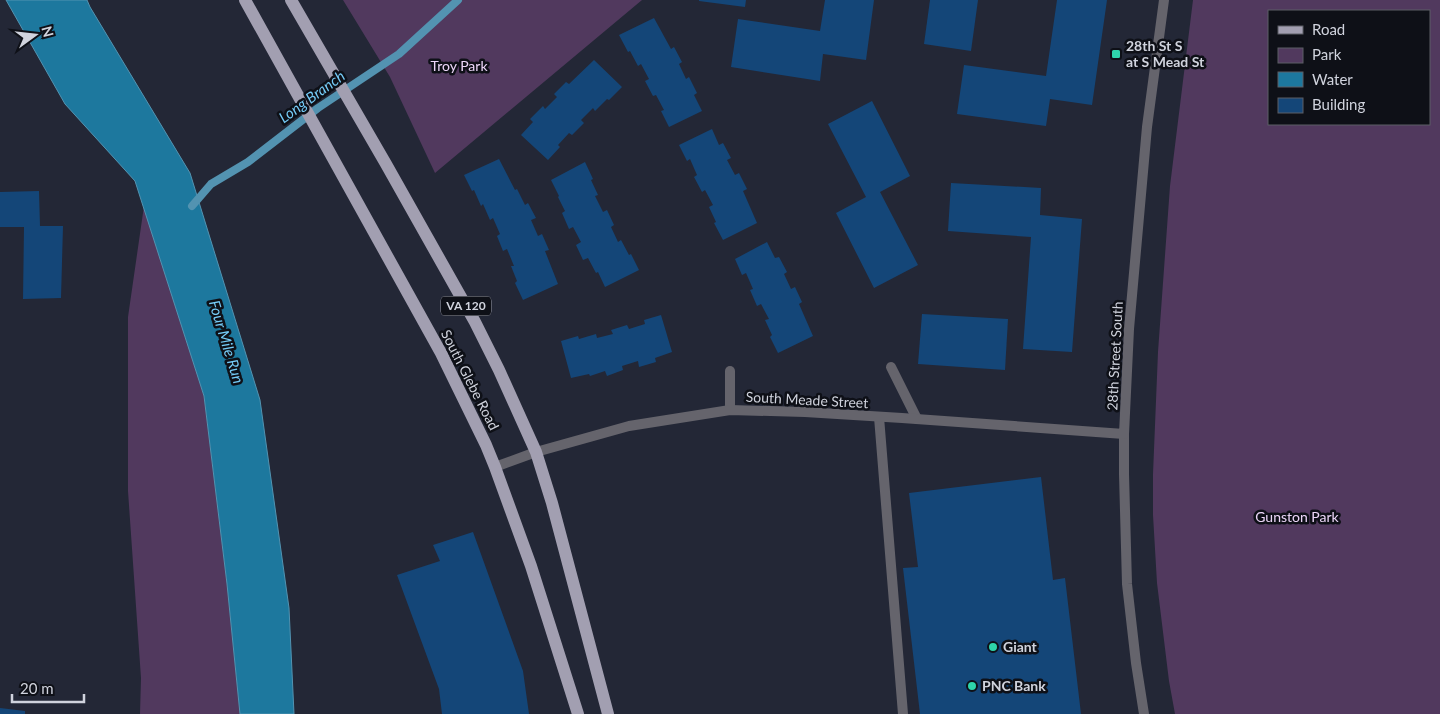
<svg xmlns="http://www.w3.org/2000/svg" width="1440" height="714" font-family="Lato,sans-serif">
<style>
.green{fill:#51395e;fill-rule:evenodd}
.water{fill:#1d789e;stroke:#5393b1}
.lines{fill:none;stroke-linecap:round;stroke-linejoin:round}
.stream{stroke:#5393b1;stroke-width:8}
.building{fill:#144678}
.service{stroke:#65646c;stroke-width:10}
.minor{stroke:#65646c;stroke-width:10}
.tertiary{stroke:#65646c;stroke-width:10}
.primary{stroke:#a29fb1;stroke-width:12}
.poi-dot{fill:#2ed4aa;stroke:#0e1017;stroke-width:2}
.labels{text-anchor:middle;stroke-width:5;stroke-linejoin:round;paint-order:stroke}
.shield{fill:#0e1017;stroke:#9698a2;stroke-width:1}
.shield-label{font-size:12px;font-weight:bold;fill:#d0d3dd}
.poi-label{font-size:14px;font-weight:bold;fill:#d0d3dd;stroke:#0e1017;text-anchor:start}
.park-label{font-size:14px;fill:#ecd6f8;stroke:#0e1017}
.street-label{font-size:14px;fill:#d0d3dd;stroke:#0e1017}
.water-label{font-size:15px;font-style:italic;fill:#75cbf7;stroke:#0e1017}
</style>
<rect width="100%" height="100%" fill="#232736"/>
<!-- green -->
<g class="green">
<path d="M 343,0 L 642,0 L 435,173 L 390,77 Z"/>
<path d="M 1193,0 L 1440,0 L 1440,714 L 1175,714 L 1169,681 L 1157,583 L 1153,515 L 1153,474 L 1158,352 L 1170,186 ZM 1269,11 L 1429,11 L 1429,124 L 1269,124 Z"/>
<path d="M 144,206 L 161,241 L 204,396 L 227,584 L 240,714 L 140,714 L 141,678 L 128,491 L 128,317 Z"/>
</g>
<!-- water -->
<path class="water" d="M 6,0 L 87,0 L 90,7 L 190,173 L 260,400 L 289,608 L 294,714 L 240,714 L 227,584 L 204,396 L 135,181 L 65,104 Z"/>
<g class="lines">
<!-- stream -->
<path class="stream" d="M 192,206 L 211,184 L 248,162 L 318,108 L 399,54 L 458,0"/>
</g>
<!-- building -->
<g class="building">
<path d="M 699,0 L 746,0 L 745,7 L 699,1 Z"/>
<path d="M 825,0 L 874,0 L 866,60 L 823,54 L 820,81 L 731,67 L 738,19 L 820,31 Z"/>
<path d="M 930,0 L 978,0 L 971,51 L 924,44 Z"/>
<path d="M 1057,0 L 1107,0 L 1092,105 L 1050,99 L 1046,126 L 957,114 L 964,65 L 1046,76 Z"/>
<path d="M 654,18 L 671,49 L 674,47 L 682,62 L 679,64 L 686,79 L 689,77 L 697,93 L 694,95 L 702,111 L 669,127 L 661,111 L 664,110 L 656,95 L 653,96 L 645,81 L 649,79 L 641,64 L 638,66 L 630,51 L 628,52 L 619,35 Z"/>
<path d="M 594,60 L 622,87 L 609,100 L 607,99 L 595,111 L 593,108 L 581,120 L 584,123 L 572,135 L 569,133 L 558,145 L 560,147 L 548,160 L 521,135 L 533,122 L 530,119 L 543,106 L 545,109 L 557,97 L 554,94 L 566,82 L 569,84 Z"/>
<path d="M 872,101 L 910,176 L 880,192 L 918,265 L 874,288 L 836,213 L 866,197 L 828,124 Z"/>
<path d="M 712,129 L 719,145 L 723,143 L 731,158 L 727,160 L 735,175 L 739,173 L 747,189 L 743,191 L 757,223 L 723,240 L 714,223 L 716,222 L 709,207 L 713,205 L 705,190 L 702,192 L 694,177 L 697,175 L 690,159 L 687,161 L 679,145 Z"/>
<path d="M 499,159 L 515,190 L 517,189 L 525,205 L 528,203 L 536,218 L 531,220 L 538,236 L 542,234 L 549,250 L 545,251 L 558,284 L 523,300 L 515,283 L 517,281 L 511,266 L 514,266 L 507,249 L 503,251 L 497,236 L 500,234 L 493,218 L 490,220 L 483,204 L 481,206 L 474,190 L 472,191 L 464,175 Z"/>
<path d="M 585,162 L 593,179 L 591,180 L 598,195 L 595,196 L 603,212 L 607,210 L 614,225 L 611,227 L 618,242 L 621,240 L 629,255 L 631,254 L 639,270 L 605,287 L 598,272 L 596,273 L 588,258 L 583,260 L 576,245 L 581,242 L 573,227 L 569,229 L 562,213 L 565,211 L 558,197 L 559,196 L 551,180 Z"/>
<path d="M 951,183 L 1041,188 L 1040,215 L 1082,219 L 1072,352 L 1023,349 L 1031,237 L 948,231 Z"/>
<path d="M 39,191 L 40,226 L 63,226 L 61,298 L 23,299 L 24,227 L 0,227 L 0,192 Z"/>
<path d="M 767,242 L 775,258 L 779,257 L 787,272 L 784,274 L 791,289 L 795,287 L 802,302 L 799,304 L 813,336 L 778,353 L 770,337 L 772,335 L 765,320 L 769,319 L 761,304 L 757,306 L 750,290 L 753,289 L 746,273 L 742,275 L 735,259 Z"/>
<path d="M 922,314 L 1008,319 L 1005,370 L 918,364 Z"/>
<path d="M 661,315 L 672,352 L 655,358 L 656,362 L 639,367 L 638,361 L 622,366 L 623,370 L 607,376 L 605,371 L 590,376 L 589,374 L 571,378 L 561,341 L 578,336 L 579,339 L 596,334 L 597,338 L 613,334 L 611,330 L 627,325 L 629,329 L 645,324 L 644,320 Z"/>
<path d="M 1041,477 L 1053,580 L 1065,578 L 1081,714 L 920,714 L 903,568 L 918,567 L 909,493 Z"/>
<path d="M 473,532 L 523,671 L 529,714 L 442,714 L 439,689 L 397,575 L 440,561 L 433,545 Z"/>
<path d="M 0,708 L 25,711 L 25,714 L 0,714 Z"/>
</g>
<g class="lines">
<!-- service -->
<g class="service">
<path d="M 891,367 L 917,419"/>
<path d="M 730,410 L 730,371"/>
<path d="M 879,417 L 903,714"/>
</g>
<!-- minor -->
<path class="minor" d="M 1124,434 L 1124,474 L 1127,584 L 1136,663 L 1144,714"/>
<!-- tertiary -->
<path class="tertiary" d="M 495,467 L 536,452 L 629,426 L 730,410 L 805,412 L 902,418 L 1124,434 L 1129,329 L 1147,127 L 1164,0"/>
<!-- primary -->
<g class="primary">
<path d="M 245,0 L 441,353 L 486,445 L 495,467 L 531,566 L 578,714"/>
<path d="M 291,0 L 386,164 L 475,322 L 499,370 L 536,452 L 552,503 L 608,714"/>
</g>
</g>
<!-- markers -->
<g class="poi-dot">
<rect x="1111" y="49" width="10" height="10" rx="2.5"/>
<circle cx="993" cy="647" r="5"/>
<circle cx="972" cy="686" r="5"/>
</g>
<g class="labels">
<!-- shield labels -->
<rect class="shield" x="441" y="296.5" width="50" height="19" rx="4"/>
<g class="shield-label">
<text x="466" y="310">VA 120</text>
</g>
<!-- poi labels -->
<g class="poi-label">
<text x="1126" y="51">28th St S<tspan x="1126" dy="16">at S Mead St</tspan></text>
<text x="1003" y="652">Giant</text>
<text x="982" y="691">PNC Bank</text>
</g>
<!-- park labels -->
<g class="park-label">
<text x="459" y="71">Troy Park</text>
<text x="1297" y="522">Gunston Park</text>
</g>
<!-- street labels -->
<g class="street-label">
<text transform="translate(1115 356) rotate(-87)" y="5">28th Street South</text>
<text transform="translate(470 380) rotate(63)" y="5">South Glebe Road</text>
<text transform="translate(807 400) rotate(3)" y="5">South Meade Street</text>
</g>
<!-- water labels -->
<g class="water-label">
<text transform="translate(312 97) rotate(-36)" y="5">Long Branch</text>
<text transform="translate(226 342) rotate(73)" y="5">Four Mile Run</text>
</g>
</g>
<!-- legend -->
<rect x="1268" y="10" width="162" height="115" fill="#0e1017" stroke="#5c5e66"/>
<rect x="1278" y="26" width="25" height="8" fill="#a29fb1" stroke="#5c5e66"/>
<text x="1312" y="35" font-size="15" fill="#d0d3dd">Road</text>
<rect x="1278" y="48" width="25" height="15" fill="#51395e" stroke="#5c5e66"/>
<text x="1312" y="60" font-size="15" fill="#d0d3dd">Park</text>
<rect x="1278" y="72" width="25" height="15" fill="#1d789e" stroke="#5c5e66"/>
<text x="1312" y="85" font-size="15" fill="#d0d3dd">Water</text>
<rect x="1278" y="98" width="25" height="15" fill="#144678" stroke="#5c5e66"/>
<text x="1312" y="110" font-size="15" fill="#d0d3dd">Building</text>
<!-- north arrow -->
<g transform="translate(35 35) rotate(75)" stroke="#0e1017" stroke-width="4" paint-order="stroke">
<path d="M0-4L9 19L0 12L-9 19Z" fill="#d0d3dd"/>
<text y="-8" font-size="14" font-weight="bold" text-anchor="middle" fill="#d0d3dd">N</text>
</g>
<!-- scale -->
<path d="M12 694v8h72v-8" fill="none" stroke="#d0d3dd" stroke-width="2.5"/>
<text x="20" y="694" font-size="15" fill="#d0d3dd" stroke="#0e1017" stroke-width="4" paint-order="stroke">20 m</text>
</svg>
